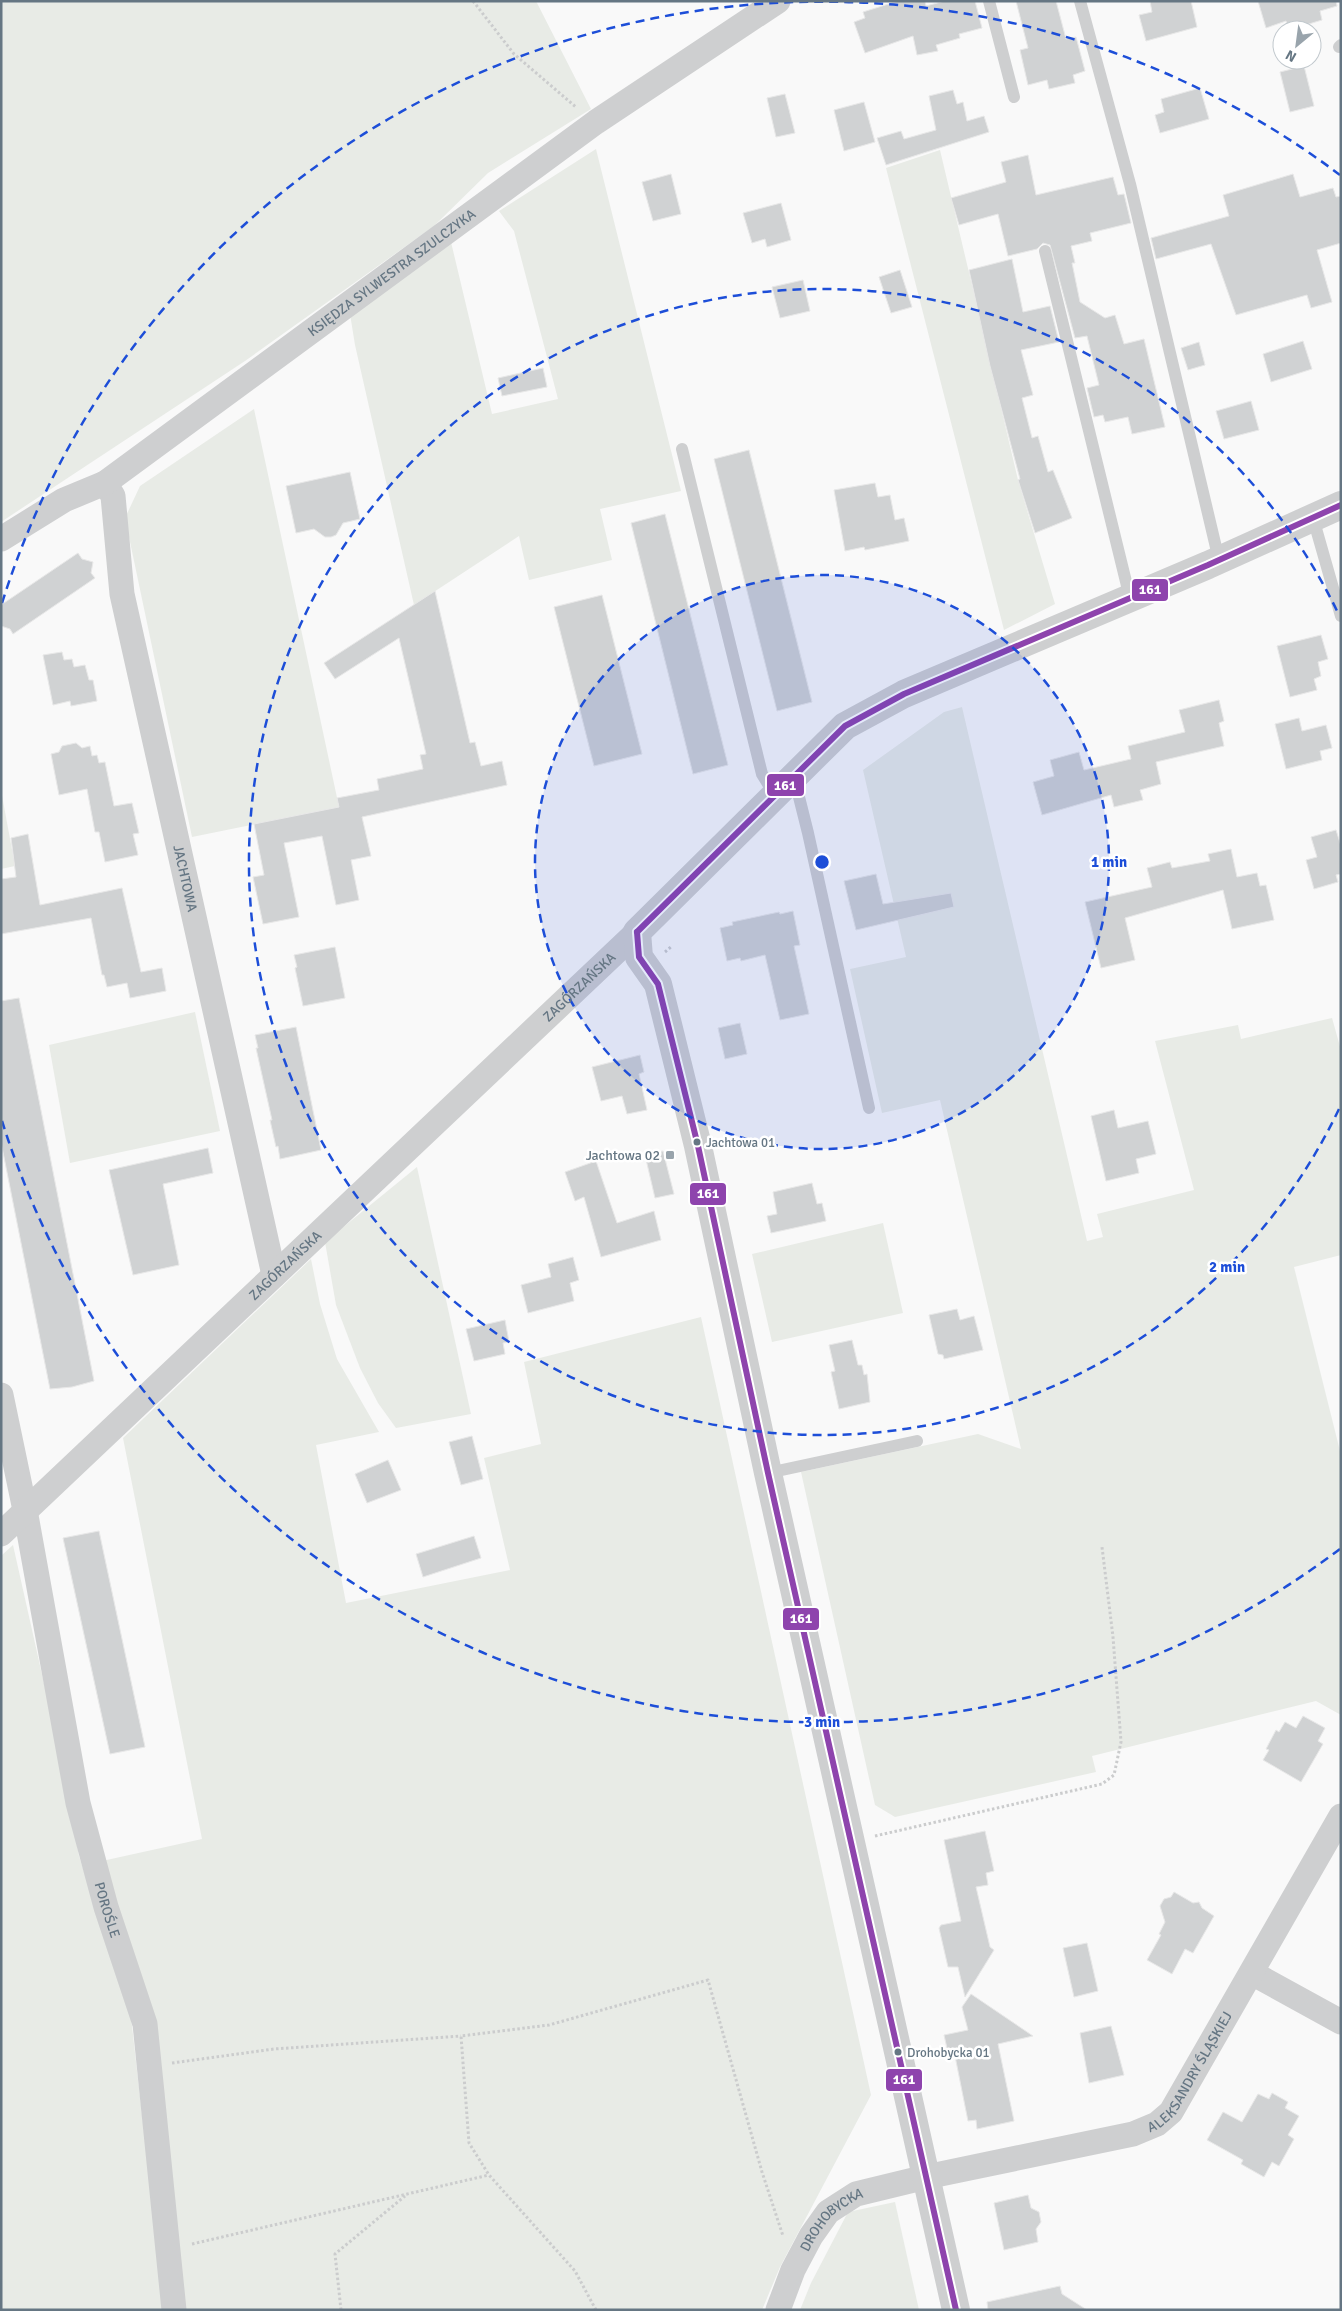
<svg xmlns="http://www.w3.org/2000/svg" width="1342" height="2311" font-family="Signika,sans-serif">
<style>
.green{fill:#e8ebe6}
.building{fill:#d0d2d3;stroke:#e8e8e8}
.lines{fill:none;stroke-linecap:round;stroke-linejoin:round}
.path{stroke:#cbcccd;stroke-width:3;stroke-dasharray:2.5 2.5;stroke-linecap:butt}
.service{stroke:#cecfd0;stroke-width:12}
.minor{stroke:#cecfd0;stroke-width:25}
.tertiary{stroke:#cecfd0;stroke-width:28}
.bus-1-casing{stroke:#fff;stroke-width:10}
.bus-1{stroke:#8e44ad;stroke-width:6}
.ring{fill:none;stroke:#1d4ed8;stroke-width:2.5;stroke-dasharray:9 6}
.bus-dot{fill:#657683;stroke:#fff;stroke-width:2}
.poi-dot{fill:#99a4ac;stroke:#fff;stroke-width:2}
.labels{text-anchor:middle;stroke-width:5;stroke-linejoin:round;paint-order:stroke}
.bus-label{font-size:13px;fill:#657683;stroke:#fff;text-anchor:start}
.street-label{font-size:14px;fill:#657683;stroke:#fff}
.poi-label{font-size:14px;fill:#657683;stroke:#fff;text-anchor:end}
.centre{fill:#1d4ed8;stroke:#fff;stroke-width:2.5}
.ring-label{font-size:15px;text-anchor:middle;font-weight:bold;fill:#1d4ed8;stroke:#fff;stroke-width:5;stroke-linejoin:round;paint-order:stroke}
.line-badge{stroke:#fff;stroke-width:2}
.badge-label{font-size:14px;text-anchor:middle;font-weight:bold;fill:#fff}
</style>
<rect width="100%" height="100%" fill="#f9f9f9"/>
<!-- green -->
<g class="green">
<path d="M 1,1 L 536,1 L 591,109 L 488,173 L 434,226 L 245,361 L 1,522 Z"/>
<path d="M 596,149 L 681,491 L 600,509 L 612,560 L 529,580 L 519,536 L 414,605 L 355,345 L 350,314 L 451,242 L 492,414 L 558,399 L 514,231 L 499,211 Z"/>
<path d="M 940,150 L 1018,480 L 1055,604 L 1004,630 L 886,168 Z"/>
<path d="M 254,409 L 339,807 L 192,837 L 125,518 L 140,486 Z"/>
<path d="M 962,707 L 1087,1241 L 1103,1237 L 1097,1214 L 1194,1190 L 1155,1041 L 1238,1025 L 1241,1039 L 1332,1018 L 1341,1050 L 1341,1255 L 1294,1267 L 1341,1455 L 1341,1715 L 1316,1701 L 1092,1756 L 1096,1772 L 895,1817 L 875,1805 L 801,1472 L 978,1434 L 1021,1449 L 940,1100 L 882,1113 L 850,969 L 906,957 L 863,770 L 944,712 Z"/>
<path d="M 1,790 L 15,866 L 1,869 Z"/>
<path d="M 195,1012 L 220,1131 L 70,1163 L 49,1045 Z"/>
<path d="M 417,1167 L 471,1414 L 396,1428 L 378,1403 L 360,1368 L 336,1305 L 325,1242 Z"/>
<path d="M 883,1223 L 903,1313 L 772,1342 L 752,1254 Z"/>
<path d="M 311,1259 L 320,1304 L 337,1359 L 379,1432 L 316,1445 L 346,1603 L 510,1570 L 484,1458 L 541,1444 L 524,1362 L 701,1317 L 871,2095 L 780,2267 L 762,2310 L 186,2310 L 102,1861 L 202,1839 L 123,1438 Z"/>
<path d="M 13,1545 L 58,1746 L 79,1856 L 131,2017 L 164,2310 L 1,2310 L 1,1556 Z"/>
<path d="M 895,2202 L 919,2310 L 800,2310 L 811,2283 L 848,2212 Z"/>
</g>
<!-- building -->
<g class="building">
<path d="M 898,1 L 925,1 L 926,6 L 945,1 L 975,1 L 982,28 L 959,34 L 960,38 L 936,45 L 938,51 L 917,55 L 913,36 L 865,53 L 854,22 L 865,18 L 863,12 Z"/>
<path d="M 1016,1 L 1056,1 L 1066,39 L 1076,37 L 1085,71 L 1073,75 L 1075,83 L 1049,89 L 1047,80 L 1028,85 L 1020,50 L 1028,48 Z"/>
<path d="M 1150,1 L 1191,1 L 1197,27 L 1146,41 L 1139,15 L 1152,12 Z"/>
<path d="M 1258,1 L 1336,1 L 1337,6 L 1320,11 L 1322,20 L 1289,30 L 1286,21 L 1266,28 Z"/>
<path d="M 1304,66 L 1314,106 L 1290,112 L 1280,72 Z"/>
<path d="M 1200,88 L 1209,119 L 1160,133 L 1155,115 L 1164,112 L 1161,99 Z"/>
<path d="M 953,90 L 957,104 L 963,102 L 967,121 L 984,116 L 989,132 L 886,165 L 877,138 L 901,131 L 904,139 L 936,130 L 929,96 Z"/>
<path d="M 785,94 L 795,133 L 776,137 L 767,98 Z"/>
<path d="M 864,102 L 875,142 L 844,151 L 834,110 Z"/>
<path d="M 1028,155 L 1036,195 L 1113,177 L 1118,195 L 1124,194 L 1131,223 L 1090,233 L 1092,241 L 1071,246 L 1075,263 L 1072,263 L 1080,302 L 1105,318 L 1115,315 L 1124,344 L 1144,339 L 1165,427 L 1132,434 L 1128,417 L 1105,422 L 1103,415 L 1094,417 L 1087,388 L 1099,385 L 1087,336 L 1075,338 L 1050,245 L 1043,243 L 1037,249 L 1008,256 L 998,214 L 959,225 L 951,198 L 1006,182 L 1001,162 Z"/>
<path d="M 671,174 L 681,214 L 653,221 L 642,182 Z"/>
<path d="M 1293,174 L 1300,197 L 1333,188 L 1336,197 L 1341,196 L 1341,243 L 1317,250 L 1332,302 L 1311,308 L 1307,295 L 1236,315 L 1211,244 L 1156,259 L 1151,238 L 1229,216 L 1223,195 Z"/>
<path d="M 781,203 L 791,240 L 767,247 L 765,239 L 752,243 L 743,213 Z"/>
<path d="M 1012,259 L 1023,312 L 1050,306 L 1059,342 L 1021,350 L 1033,395 L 1022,398 L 1032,438 L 1038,436 L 1048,472 L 1053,470 L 1072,518 L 1035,533 L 1018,480 L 1020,479 L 990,366 L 969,270 Z"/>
<path d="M 900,270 L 912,307 L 891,313 L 879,277 Z"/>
<path d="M 803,280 L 810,311 L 780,318 L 772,287 Z"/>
<path d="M 1303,341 L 1312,369 L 1271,382 L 1263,354 Z"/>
<path d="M 1199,342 L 1205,365 L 1188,370 L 1181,348 Z"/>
<path d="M 543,368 L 547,387 L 502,396 L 498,378 Z"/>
<path d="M 1251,401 L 1259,430 L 1224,439 L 1216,411 Z"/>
<path d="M 749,450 L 812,702 L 777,711 L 714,459 Z"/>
<path d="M 350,472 L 360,519 L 343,523 L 336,535 L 331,537 L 325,537 L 314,529 L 296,533 L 286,486 Z"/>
<path d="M 875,483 L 878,497 L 890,495 L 895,520 L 904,518 L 909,541 L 865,550 L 864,547 L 845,551 L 834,490 Z"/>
<path d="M 665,514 L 728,765 L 693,774 L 631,523 Z"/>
<path d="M 78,553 L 82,559 L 93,562 L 91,573 L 95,578 L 13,634 L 10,629 L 1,626 L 1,605 Z"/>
<path d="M 435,591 L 470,743 L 475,742 L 481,766 L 502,761 L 507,785 L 362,817 L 371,856 L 351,860 L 359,900 L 336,905 L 322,836 L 284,843 L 299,917 L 263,924 L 253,877 L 264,875 L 254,824 L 339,807 L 337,798 L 379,790 L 377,779 L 423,769 L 420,755 L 426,754 L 399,638 L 335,679 L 324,663 Z"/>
<path d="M 602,595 L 642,754 L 594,766 L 554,607 Z"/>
<path d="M 1321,635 L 1328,659 L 1318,662 L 1321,676 L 1314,679 L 1317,690 L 1290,697 L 1277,646 Z"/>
<path d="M 62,652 L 64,660 L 72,659 L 74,667 L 85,665 L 89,680 L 93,680 L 97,701 L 71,706 L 70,701 L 53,705 L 43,655 Z"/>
<path d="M 1219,700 L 1224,721 L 1219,723 L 1224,746 L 1156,762 L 1161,784 L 1140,790 L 1143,800 L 1114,807 L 1111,795 L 1042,815 L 1033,782 L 1054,776 L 1050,760 L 1079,752 L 1084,770 L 1131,759 L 1128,746 L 1185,732 L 1179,710 Z"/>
<path d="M 1299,718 L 1302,731 L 1326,725 L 1332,748 L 1320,751 L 1322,760 L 1286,769 L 1275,724 Z"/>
<path d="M 76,743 L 82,748 L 90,746 L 92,756 L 97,755 L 99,763 L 105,762 L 114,806 L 132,803 L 139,833 L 133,834 L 138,855 L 105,862 L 99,832 L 95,832 L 87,789 L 59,795 L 51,754 L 59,752 L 62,746 Z"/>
<path d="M 1336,830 L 1341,846 L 1341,874 L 1336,875 L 1338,882 L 1314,889 L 1306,860 L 1317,857 L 1311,837 Z"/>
<path d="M 28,834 L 40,905 L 122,888 L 141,972 L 162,968 L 166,991 L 130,998 L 127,983 L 107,987 L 104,975 L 102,975 L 91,918 L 1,934 L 1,879 L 16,877 L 11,838 Z"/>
<path d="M 1231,849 L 1237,877 L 1257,873 L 1260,886 L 1266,885 L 1274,920 L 1232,929 L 1223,890 L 1125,918 L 1135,960 L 1101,968 L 1085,902 L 1152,887 L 1147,868 L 1170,862 L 1172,868 L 1210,861 L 1208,854 Z"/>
<path d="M 876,874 L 883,904 L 951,893 L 954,907 L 856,930 L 844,881 Z"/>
<path d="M 793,911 L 800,945 L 794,946 L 809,1014 L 780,1020 L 765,955 L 741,961 L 740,958 L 727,961 L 720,928 L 733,925 L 732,922 L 779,912 L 780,914 Z"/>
<path d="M 335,947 L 345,998 L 303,1006 L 295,968 L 297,967 L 294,955 Z"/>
<path d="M 19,998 L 94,1381 L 72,1387 L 50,1389 L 1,1142 L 1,1001 Z"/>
<path d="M 740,1023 L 747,1054 L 725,1059 L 718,1028 Z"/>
<path d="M 296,1027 L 321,1150 L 280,1159 L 278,1146 L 276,1147 L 270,1120 L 272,1120 L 256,1048 L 258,1048 L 255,1035 Z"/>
<path d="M 640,1055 L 644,1072 L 639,1074 L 647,1110 L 627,1114 L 622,1096 L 601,1101 L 592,1067 Z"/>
<path d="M 1114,1110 L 1118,1128 L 1148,1121 L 1156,1154 L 1136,1159 L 1139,1173 L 1106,1181 L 1091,1116 Z"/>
<path d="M 208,1148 L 213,1173 L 163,1184 L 179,1265 L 133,1275 L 109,1170 Z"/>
<path d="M 663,1151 L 674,1194 L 655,1198 L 645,1155 Z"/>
<path d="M 596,1161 L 617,1223 L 654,1211 L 661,1240 L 601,1257 L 584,1197 L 575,1201 L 565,1172 Z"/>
<path d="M 812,1183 L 817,1204 L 822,1203 L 826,1221 L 771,1233 L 767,1216 L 777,1214 L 773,1192 Z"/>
<path d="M 573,1257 L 579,1280 L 570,1283 L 574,1301 L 528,1313 L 521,1285 L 551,1277 L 548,1264 Z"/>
<path d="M 957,1309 L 960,1320 L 974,1316 L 983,1350 L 944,1359 L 943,1355 L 938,1354 L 929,1315 Z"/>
<path d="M 505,1320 L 509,1342 L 503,1343 L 505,1354 L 474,1361 L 466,1329 Z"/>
<path d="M 852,1340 L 858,1365 L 862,1365 L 864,1375 L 867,1374 L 870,1402 L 839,1409 L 831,1372 L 835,1371 L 829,1345 Z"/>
<path d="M 472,1436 L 483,1479 L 461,1485 L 449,1442 Z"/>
<path d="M 388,1460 L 401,1490 L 367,1503 L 355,1474 Z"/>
<path d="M 99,1531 L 145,1747 L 110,1754 L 63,1538 Z"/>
<path d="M 474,1536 L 481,1558 L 423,1577 L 416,1554 Z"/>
<path d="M 1303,1716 L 1325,1728 L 1318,1741 L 1323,1744 L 1301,1782 L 1263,1760 L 1269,1750 L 1266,1749 L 1276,1730 L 1279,1732 L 1285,1722 L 1296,1728 Z"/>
<path d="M 985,1831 L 994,1871 L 986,1873 L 988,1885 L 976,1887 L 990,1947 L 994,1950 L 965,1997 L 958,1967 L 948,1967 L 939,1928 L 941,1925 L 961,1921 L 944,1840 Z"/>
<path d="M 1174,1892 L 1193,1903 L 1199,1902 L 1202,1908 L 1214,1916 L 1193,1953 L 1185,1949 L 1172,1974 L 1147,1960 L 1161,1935 L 1159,1934 L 1165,1922 L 1160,1906 L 1164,1899 L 1171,1897 Z"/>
<path d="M 1087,1943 L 1098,1991 L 1074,1997 L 1063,1948 Z"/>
<path d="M 971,1994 L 1033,2036 L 998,2044 L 1014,2121 L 977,2129 L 976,2120 L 968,2121 L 955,2056 L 949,2057 L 944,2035 L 968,2030 L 962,2007 Z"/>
<path d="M 1111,2026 L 1124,2075 L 1089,2083 L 1080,2033 Z"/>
<path d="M 1272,2093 L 1288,2102 L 1285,2108 L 1299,2116 L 1288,2135 L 1294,2139 L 1279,2166 L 1272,2162 L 1264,2177 L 1241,2164 L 1243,2160 L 1207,2140 L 1223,2112 L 1242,2122 L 1258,2094 L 1269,2099 Z"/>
<path d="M 1028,2195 L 1031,2208 L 1039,2212 L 1041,2222 L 1036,2229 L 1038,2242 L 1004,2250 L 994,2203 Z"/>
<path d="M 1060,2286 L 1062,2294 L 1087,2310 L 988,2310 L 987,2302 Z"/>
</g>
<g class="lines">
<!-- path -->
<g class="path">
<path d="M 473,1 L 514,54 L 577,108"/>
<path d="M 665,952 L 672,946"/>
<path d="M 875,1836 L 1102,1784 L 1114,1775 L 1121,1742 L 1113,1637 L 1102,1547"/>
<path d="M 172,2063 L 274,2049 L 461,2036"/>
<path d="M 192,2244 L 489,2175"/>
<path d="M 341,2310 L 335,2254 L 405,2196"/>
<path d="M 596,2310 L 575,2271 L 489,2175 L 469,2143 L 461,2036 L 549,2025 L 708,1980 L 762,2172 L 783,2236"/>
</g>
<!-- service -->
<g class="service">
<path d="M 989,1 L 1014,97"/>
<path d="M 1080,1 L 1130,184 L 1219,560"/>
<path d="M 1339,47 L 1341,45"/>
<path d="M 1045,251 L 1130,598"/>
<path d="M 682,449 L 762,774 L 775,795"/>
<path d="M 1313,518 L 1341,616"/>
<path d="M 794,777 L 808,833 L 869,1108"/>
<path d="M 768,1473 L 917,1441"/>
</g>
<!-- minor -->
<g class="minor">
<path id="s1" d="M 105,483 L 113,496 L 122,594 L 274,1275"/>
<path id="s2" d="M 1,539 L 64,500 L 105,483 L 596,122 L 778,1"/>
<path id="s3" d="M 1,1395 L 25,1510 L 78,1803 L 106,1907 L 145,2024 L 174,2310"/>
<path id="s4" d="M 1,1534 L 637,932"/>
<path d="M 1252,1973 L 1341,2022"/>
<path id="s5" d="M 778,2310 L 793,2270 L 811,2236 L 828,2212 L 856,2194 L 926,2177 L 1133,2134 L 1157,2124 L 1171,2112 L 1341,1816"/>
</g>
<!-- tertiary -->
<path class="tertiary" d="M 956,2310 L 768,1473 L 698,1146 L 658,984 L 639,957 L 637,932 L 845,726 L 904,694 L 1208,565 L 1341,505"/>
<!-- bus-1 casing -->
<g class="bus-1-casing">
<g id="bus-1">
<path d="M 637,932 L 639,957 L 658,984 L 698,1146 L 768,1473 L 956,2310"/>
<path d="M 637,932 L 845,726 L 904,694 L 1208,565 L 1341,505"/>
</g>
</g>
<!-- bus-1 -->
<use href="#bus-1" class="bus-1"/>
</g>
<!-- distance rings -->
<circle cx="822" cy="862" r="287" fill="#1d4ed8" fill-opacity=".12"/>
<g class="ring">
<circle cx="822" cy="862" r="287"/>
<path d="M1339 1109A573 573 0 1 1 1339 615"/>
<path d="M1340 1549A860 860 0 0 1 2 1121M2 603A860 860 0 0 1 1340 175"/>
</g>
<!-- markers -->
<g class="bus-dot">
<circle cx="697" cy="1142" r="4.5"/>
<circle cx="898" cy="2052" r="4.5"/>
</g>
<rect class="poi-dot" x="665" y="1150" width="10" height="10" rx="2.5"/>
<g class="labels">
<!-- bus labels -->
<g class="bus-label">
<text x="706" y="1147">Jachtowa 01</text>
<text x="907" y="2057">Drohobycka 01</text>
</g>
<!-- street labels -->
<g class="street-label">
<text dy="5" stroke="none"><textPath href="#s2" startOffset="474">KSIĘDZA SYLWESTRA SZULCZYKA</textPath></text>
<text dy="5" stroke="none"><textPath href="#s1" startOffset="405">JACHTOWA</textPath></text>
<text dy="5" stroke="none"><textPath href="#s4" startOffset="796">ZAGÓRZAŃSKA</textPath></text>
<text dy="5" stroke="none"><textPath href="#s4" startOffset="391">ZAGÓRZAŃSKA</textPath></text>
<text dy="5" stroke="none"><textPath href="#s3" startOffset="526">POROŚLE</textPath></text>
<text dy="5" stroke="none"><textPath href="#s5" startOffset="515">ALEKSANDRY ŚLĄSKIEJ</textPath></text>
<text dy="5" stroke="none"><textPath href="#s5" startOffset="108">DROHOBYCKA</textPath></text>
</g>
<!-- poi labels -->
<g class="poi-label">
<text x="660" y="1160">Jachtowa 02</text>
</g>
</g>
<circle cx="822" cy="862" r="8" class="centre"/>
<g class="ring-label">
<text x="1109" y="867">1 min</text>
<text x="1227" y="1272">2 min</text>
<text x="822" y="1727">3 min</text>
</g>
<g class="line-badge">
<rect x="1131" y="578" width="38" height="24" rx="5" fill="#8e44ad"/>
<rect x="766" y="773" width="39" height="24" rx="5" fill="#8e44ad"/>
<rect x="689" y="1182" width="38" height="24" rx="5" fill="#8e44ad"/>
<rect x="782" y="1607" width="38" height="24" rx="5" fill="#8e44ad"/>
<rect x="885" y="2068" width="38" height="24" rx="5" fill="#8e44ad"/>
</g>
<g class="badge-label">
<text x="1150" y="594">161</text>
<text x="785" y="790">161</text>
<text x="708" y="1198">161</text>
<text x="801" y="1623">161</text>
<text x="904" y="2084">161</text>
</g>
<!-- border -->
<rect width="1342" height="2311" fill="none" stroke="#657683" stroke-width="5"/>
<!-- north arrow -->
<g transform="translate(1297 45) rotate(209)"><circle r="24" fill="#ffffff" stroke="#c1c8cd"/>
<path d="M0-4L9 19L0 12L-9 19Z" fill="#99a4ac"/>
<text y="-8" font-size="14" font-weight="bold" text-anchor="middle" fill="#657683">N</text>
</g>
</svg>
